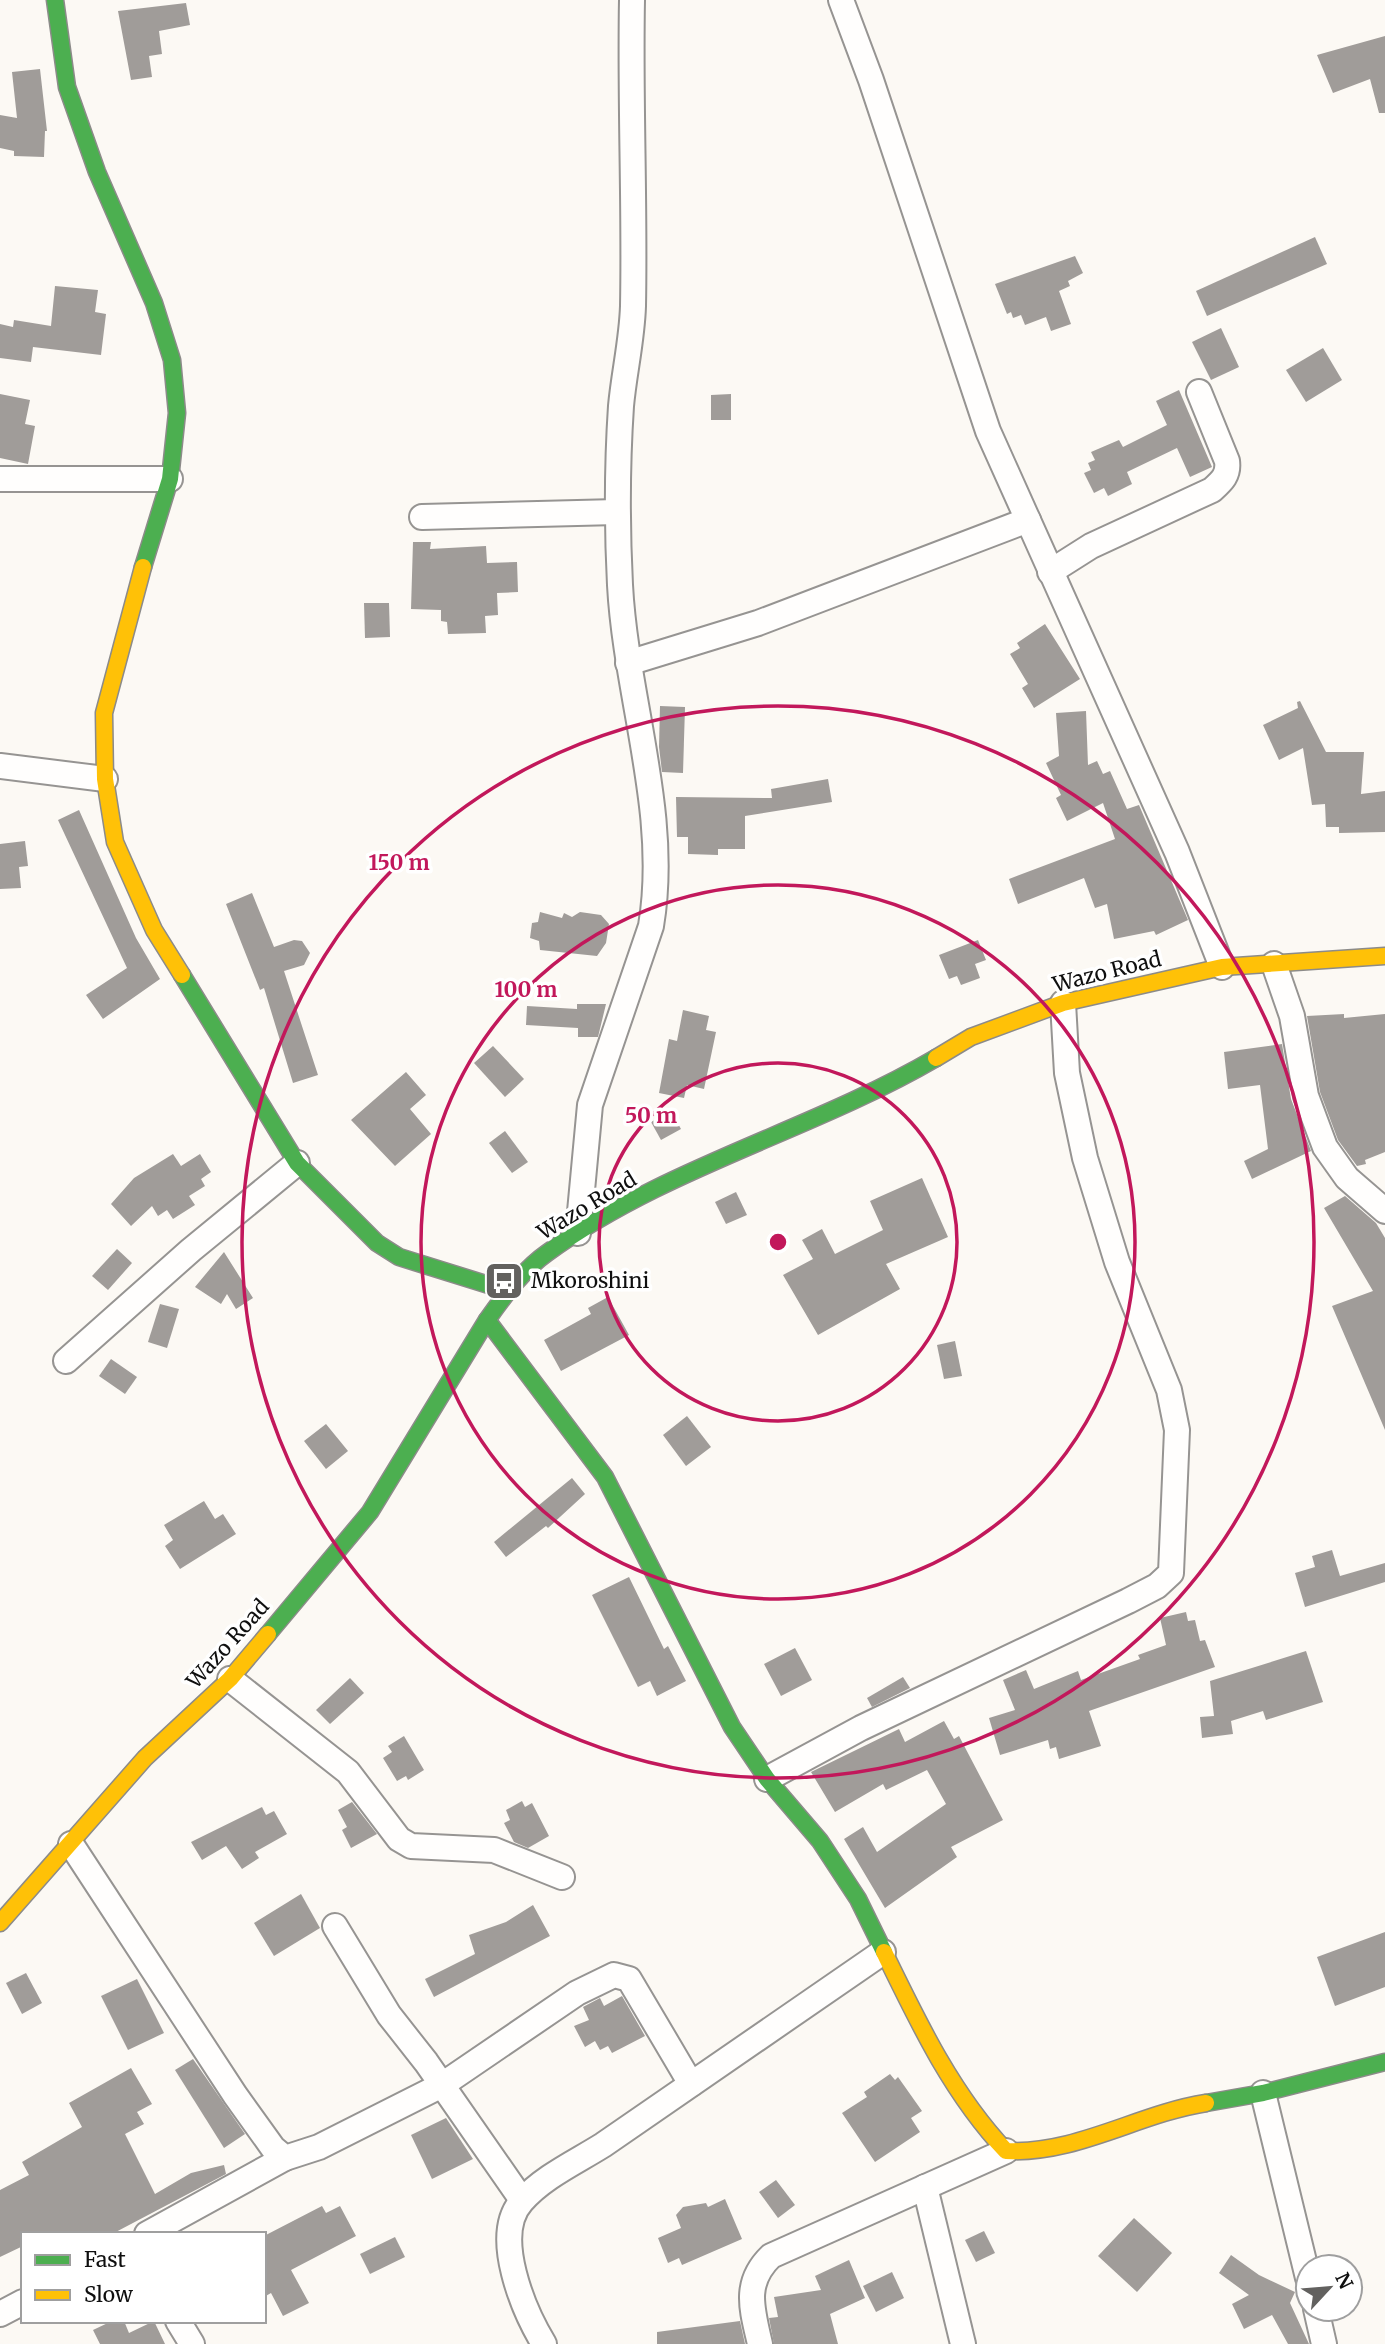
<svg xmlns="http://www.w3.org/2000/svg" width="1385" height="2344" font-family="Merriweather,serif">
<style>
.building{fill:#a09c99}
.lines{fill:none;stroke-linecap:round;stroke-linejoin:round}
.street-casing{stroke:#969492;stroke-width:28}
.fast-casing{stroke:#8c8b89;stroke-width:19}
.slow-casing{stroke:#8c8b89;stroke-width:19}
.street{stroke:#fffefd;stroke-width:24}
.fast{stroke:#4caf50;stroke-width:16}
.slow{stroke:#ffc107;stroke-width:16}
.ring{fill:none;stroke:#c2185b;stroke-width:3.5}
.labels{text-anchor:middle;stroke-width:7;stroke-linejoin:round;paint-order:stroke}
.street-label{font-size:21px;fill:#0f0f0f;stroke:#fff}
.poi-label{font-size:21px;fill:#0f0f0f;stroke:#fff;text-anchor:start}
.centre{fill:#c2185b;stroke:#fff;stroke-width:3.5}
.ring-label{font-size:21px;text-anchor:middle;font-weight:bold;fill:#c2185b;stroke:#fff;stroke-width:7;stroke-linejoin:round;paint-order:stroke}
</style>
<rect width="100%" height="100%" fill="#fcf9f4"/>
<!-- building -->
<g class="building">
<path d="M 186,3 L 190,25 L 159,31 L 162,54 L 149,56 L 152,77 L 131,80 L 118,11 Z"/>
<path d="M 1385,36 L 1385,113 L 1379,113 L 1370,79 L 1333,93 L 1317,55 Z"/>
<path d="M 40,69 L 47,131 L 45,131 L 44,157 L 14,156 L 14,151 L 0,148 L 0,115 L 17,118 L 12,72 Z"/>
<path d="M 1315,237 L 1327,264 L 1207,316 L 1196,291 Z"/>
<path d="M 1075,256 L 1083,273 L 1068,281 L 1070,286 L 1059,291 L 1071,324 L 1051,331 L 1046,317 L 1025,325 L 1021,315 L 1013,318 L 1011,312 L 1007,314 L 995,284 Z"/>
<path d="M 55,286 L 98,290 L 95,312 L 106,314 L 101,355 L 33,347 L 31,362 L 0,358 L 0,324 L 13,327 L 14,320 L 51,326 Z"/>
<path d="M 1221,328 L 1239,367 L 1211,380 L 1192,342 Z"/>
<path d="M 1323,348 L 1342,380 L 1306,402 L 1286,370 Z"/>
<path d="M 1179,390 L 1212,467 L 1190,477 L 1177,448 L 1127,472 L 1132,484 L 1108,496 L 1104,488 L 1094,493 L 1084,473 L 1091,470 L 1088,463 L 1095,460 L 1091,452 L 1119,440 L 1123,447 L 1167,425 L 1156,401 Z"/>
<path d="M 0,394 L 30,400 L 25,424 L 35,426 L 28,464 L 0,458 Z"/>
<path d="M 731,394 L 731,420 L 711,420 L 711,395 Z"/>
<path d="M 413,542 L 431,542 L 430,549 L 486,546 L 487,563 L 517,562 L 518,592 L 497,593 L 498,615 L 485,616 L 486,633 L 448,634 L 447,622 L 441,621 L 441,610 L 411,609 Z"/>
<path d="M 364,603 L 389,603 L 390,637 L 365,638 Z"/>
<path d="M 1045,624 L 1080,679 L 1034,708 L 1022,688 L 1028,684 L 1010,654 L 1020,648 L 1017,643 Z"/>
<path d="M 1300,701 L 1326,752 L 1364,752 L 1361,794 L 1385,791 L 1385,832 L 1339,833 L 1339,827 L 1326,827 L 1325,804 L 1312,805 L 1303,748 L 1279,760 L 1263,725 L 1298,708 L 1297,702 Z"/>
<path d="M 660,706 L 685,707 L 683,773 L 662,772 L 659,747 Z"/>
<path d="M 1086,711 L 1088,765 L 1097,761 L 1103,774 L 1110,771 L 1127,809 L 1139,805 L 1188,920 L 1156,935 L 1154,931 L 1114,939 L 1107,904 L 1095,908 L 1084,878 L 1018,904 L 1009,879 L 1115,839 L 1103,803 L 1067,821 L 1056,798 L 1061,795 L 1046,763 L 1059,756 L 1056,713 Z"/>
<path d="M 828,779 L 832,802 L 745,816 L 745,849 L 718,849 L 718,855 L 688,854 L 688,837 L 677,837 L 676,797 L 772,798 L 771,789 Z"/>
<path d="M 79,810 L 136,938 L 160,979 L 103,1019 L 86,995 L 127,968 L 58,820 Z"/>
<path d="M 25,841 L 28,866 L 19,867 L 21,888 L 0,889 L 0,844 Z"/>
<path d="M 252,893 L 274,947 L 294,940 L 302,941 L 310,953 L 304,965 L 284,971 L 318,1075 L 293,1083 L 264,988 L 260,990 L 226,904 Z"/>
<path d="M 540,912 L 562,918 L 564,913 L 572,917 L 580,912 L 601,915 L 609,924 L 606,943 L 597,956 L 540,950 L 539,941 L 530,938 L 532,923 L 538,922 Z"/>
<path d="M 978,940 L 986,960 L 975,964 L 980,978 L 961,985 L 957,976 L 949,979 L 939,955 Z"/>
<path d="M 577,1004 L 606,1004 L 598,1037 L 578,1037 L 578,1028 L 526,1025 L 527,1006 L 577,1009 Z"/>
<path d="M 683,1010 L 709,1016 L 706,1030 L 716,1032 L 704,1089 L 687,1085 L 684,1098 L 659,1093 L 669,1039 L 677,1041 Z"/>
<path d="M 1344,1014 L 1344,1018 L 1385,1014 L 1385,1152 L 1365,1160 L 1366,1164 L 1357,1166 L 1338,1140 L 1320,1092 L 1307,1016 Z"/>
<path d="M 1282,1044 L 1291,1099 L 1311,1151 L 1252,1179 L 1244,1161 L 1268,1149 L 1260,1085 L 1228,1089 L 1224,1052 Z"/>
<path d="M 493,1046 L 524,1079 L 505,1097 L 474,1063 Z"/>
<path d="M 406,1072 L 426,1095 L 410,1109 L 431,1134 L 395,1166 L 351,1120 Z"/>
<path d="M 671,1111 L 681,1129 L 661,1140 L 651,1122 Z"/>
<path d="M 505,1131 L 528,1162 L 512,1173 L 489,1143 Z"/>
<path d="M 173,1154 L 181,1166 L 200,1154 L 211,1172 L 201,1179 L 205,1186 L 189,1196 L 195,1205 L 173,1219 L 167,1210 L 158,1216 L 152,1206 L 131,1226 L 111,1204 L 134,1178 Z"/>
<path d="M 922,1178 L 948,1237 L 886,1264 L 900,1289 L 818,1335 L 783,1275 L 813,1259 L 802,1240 L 822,1229 L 835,1254 L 883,1230 L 870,1201 Z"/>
<path d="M 736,1192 L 747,1215 L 726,1224 L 715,1202 Z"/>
<path d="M 1345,1196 L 1376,1223 L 1385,1238 L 1385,1430 L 1332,1306 L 1373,1291 L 1324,1208 Z"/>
<path d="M 117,1249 L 132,1263 L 108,1290 L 92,1276 Z"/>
<path d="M 224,1252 L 253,1298 L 236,1309 L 227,1294 L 221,1304 L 195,1287 Z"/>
<path d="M 608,1297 L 629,1335 L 561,1371 L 544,1340 L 591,1314 L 588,1308 Z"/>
<path d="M 160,1304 L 179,1309 L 167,1348 L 148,1342 Z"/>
<path d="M 955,1341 L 962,1376 L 944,1379 L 937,1345 Z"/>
<path d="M 111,1359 L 137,1377 L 125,1394 L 99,1376 Z"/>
<path d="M 687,1416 L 711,1447 L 686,1466 L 663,1435 Z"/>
<path d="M 326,1424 L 348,1451 L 326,1469 L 304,1441 Z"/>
<path d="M 572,1478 L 585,1494 L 548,1528 L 546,1526 L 506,1557 L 494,1542 Z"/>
<path d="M 204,1501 L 215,1519 L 223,1514 L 236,1534 L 180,1569 L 165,1546 L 173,1540 L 164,1525 Z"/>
<path d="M 1332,1550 L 1340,1576 L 1385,1563 L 1385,1582 L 1305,1607 L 1295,1573 L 1315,1567 L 1312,1556 Z"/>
<path d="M 629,1577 L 664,1649 L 668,1646 L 686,1681 L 657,1696 L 650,1681 L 638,1687 L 592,1595 Z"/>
<path d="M 1186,1612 L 1188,1621 L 1195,1620 L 1200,1641 L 1205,1640 L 1215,1667 L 1089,1711 L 1101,1746 L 1059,1759 L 1056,1747 L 1050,1749 L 1048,1740 L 1000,1755 L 989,1718 L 1015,1710 L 1003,1680 L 1026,1670 L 1034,1689 L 1078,1671 L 1081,1680 L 1140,1659 L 1138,1655 L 1166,1645 L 1160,1618 Z"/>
<path d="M 795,1648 L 812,1680 L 781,1696 L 764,1664 Z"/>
<path d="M 1306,1651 L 1323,1702 L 1266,1720 L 1263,1711 L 1231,1721 L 1233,1734 L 1202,1738 L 1200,1717 L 1214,1716 L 1210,1681 Z"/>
<path d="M 903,1677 L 910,1688 L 872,1707 L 867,1698 Z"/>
<path d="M 350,1678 L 364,1693 L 330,1724 L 316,1710 Z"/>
<path d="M 944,1721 L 954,1739 L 959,1736 L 1003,1820 L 951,1847 L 957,1857 L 885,1908 L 844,1839 L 863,1827 L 877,1852 L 946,1804 L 927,1770 L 886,1790 L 883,1784 L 835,1812 L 811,1772 L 899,1729 L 905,1742 Z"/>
<path d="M 404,1736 L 424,1770 L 408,1780 L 406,1776 L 397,1781 L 383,1758 L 392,1752 L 388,1746 Z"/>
<path d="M 522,1801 L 525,1807 L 532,1803 L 549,1836 L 528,1848 L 514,1842 L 504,1823 L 510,1820 L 506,1810 Z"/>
<path d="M 352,1802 L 377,1834 L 351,1848 L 342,1830 L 347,1827 L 338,1810 Z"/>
<path d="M 262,1807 L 266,1815 L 274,1811 L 287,1834 L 255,1852 L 259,1858 L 242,1869 L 226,1846 L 202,1860 L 191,1842 Z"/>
<path d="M 301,1894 L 320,1928 L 274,1956 L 254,1923 Z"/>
<path d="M 533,1905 L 550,1936 L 434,1997 L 425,1979 L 475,1954 L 469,1935 L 506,1922 Z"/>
<path d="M 1385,1932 L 1385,1987 L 1335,2006 L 1317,1957 Z"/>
<path d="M 26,1973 L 42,2003 L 22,2014 L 6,1983 Z"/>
<path d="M 137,1979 L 164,2033 L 128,2050 L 101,1996 Z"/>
<path d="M 622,1996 L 645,2036 L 612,2053 L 608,2046 L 600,2050 L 595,2041 L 585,2047 L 574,2026 L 589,2020 L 583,2007 L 600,1998 L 604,2006 Z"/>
<path d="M 193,2059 L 245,2134 L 224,2148 L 175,2070 Z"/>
<path d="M 131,2068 L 152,2104 L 137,2112 L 144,2124 L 125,2134 L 155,2194 L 191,2173 L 224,2165 L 226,2174 L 112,2234 L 23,2234 L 23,2246 L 0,2257 L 0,2190 L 29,2175 L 22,2162 L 82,2127 L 69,2103 Z"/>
<path d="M 890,2074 L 895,2080 L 898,2077 L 922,2111 L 911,2118 L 920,2132 L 875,2162 L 842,2113 L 867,2097 L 864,2092 Z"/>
<path d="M 446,2118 L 473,2159 L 432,2179 L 411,2135 Z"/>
<path d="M 776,2180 L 795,2205 L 778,2218 L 759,2192 Z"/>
<path d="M 725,2199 L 742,2239 L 682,2265 L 679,2258 L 668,2263 L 658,2238 L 681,2228 L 676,2215 L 683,2207 L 706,2203 L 708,2207 Z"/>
<path d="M 322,2206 L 326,2213 L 340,2206 L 356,2236 L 291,2270 L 309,2303 L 283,2316 L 271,2293 L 264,2297 L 264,2236 Z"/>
<path d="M 1134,2218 L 1172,2253 L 1137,2292 L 1098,2256 Z"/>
<path d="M 984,2231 L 995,2253 L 976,2262 L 965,2240 Z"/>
<path d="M 395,2237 L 405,2257 L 370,2274 L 360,2254 Z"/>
<path d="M 1231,2255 L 1259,2275 L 1295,2292 L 1290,2303 L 1309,2344 L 1288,2344 L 1272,2315 L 1244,2329 L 1232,2304 L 1249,2295 L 1219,2273 Z"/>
<path d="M 849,2260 L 865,2298 L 830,2314 L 838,2344 L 774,2344 L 769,2318 L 778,2317 L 774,2297 L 821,2290 L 815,2276 Z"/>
<path d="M 892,2272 L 904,2298 L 876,2312 L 863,2286 Z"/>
<path d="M 112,2321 L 124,2321 L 129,2333 L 154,2321 L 165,2344 L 100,2344 L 93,2330 Z"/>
<path d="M 740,2321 L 745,2344 L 657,2344 L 657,2332 Z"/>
</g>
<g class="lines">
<!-- street casing -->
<g class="street-casing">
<g id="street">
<path d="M 841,0 L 871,80 L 988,431 L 1177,852 L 1222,967"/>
<path d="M 0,479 L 170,479"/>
<path d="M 422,517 L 617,512"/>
<path d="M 1050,572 L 1091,546 L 1212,490 C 1222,481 1229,475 1227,461 L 1199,392"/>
<path d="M 628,663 L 758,623 L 1028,520"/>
<path d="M 0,766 L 105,779"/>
<path d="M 1274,964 L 1292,1016 L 1306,1096 L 1325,1147 L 1347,1178 L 1385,1211"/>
<path d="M 578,1233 L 590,1105 L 651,926 C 670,813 626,698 620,585 C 617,526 617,466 621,406 C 624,373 632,340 633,306 C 635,204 630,102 632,0"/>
<path d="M 66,1361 L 191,1250 L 297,1163"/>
<path d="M 230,1679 L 348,1772 L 399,1839 L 411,1846 L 494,1850 L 562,1877"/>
<path d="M 767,1779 L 861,1728 L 1128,1601 L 1157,1586 L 1171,1573 L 1177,1430 L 1169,1390 L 1117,1262 L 1085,1158 L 1067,1073 L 1063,1003"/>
<path d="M 71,1844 L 235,2095 L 273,2148 L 285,2158 L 319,2147 L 442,2085 L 577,1993 L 614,1975 L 629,1979 L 691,2084"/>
<path d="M 335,1926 L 389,2015 L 426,2062 L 522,2200"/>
<path d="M 1263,2093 L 1308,2278"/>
<path d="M 925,2187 L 963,2344"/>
<path d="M 147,2234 L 285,2158"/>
<path d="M 1316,2309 L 1324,2344"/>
<path d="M 0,2314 L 23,2302"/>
<path d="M 178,2321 L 192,2344"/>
<path d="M 544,2344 C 524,2311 491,2235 522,2201 C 543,2177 576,2162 603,2145 L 883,1952"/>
<path d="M 760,2344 C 752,2309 743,2283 771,2256 L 1006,2151"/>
</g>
</g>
<!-- fast casing -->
<g class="fast-casing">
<g id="fast">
<path d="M 55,0 L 67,87 L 97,172 L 154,303 L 172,360 L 177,413 L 170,479 L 143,567"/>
<path d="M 182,975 L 297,1163 L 377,1243 L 399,1257 L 508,1291"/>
<path d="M 487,1320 L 605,1477 L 732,1727 L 767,1779 L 820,1841 L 858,1899 L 884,1952"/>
<path d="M 268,1634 L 370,1512 L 487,1320 C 504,1296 523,1270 547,1253 C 665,1167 811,1131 936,1058"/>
<path d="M 1206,2103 L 1263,2093 L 1385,2062"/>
</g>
</g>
<!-- slow casing -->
<g class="slow-casing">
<g id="slow">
<path d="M 143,567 L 104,713 L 105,779 L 115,842 L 154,930 L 182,975"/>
<path d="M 936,1058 L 971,1037 L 1063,1003 L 1222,967 L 1385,956"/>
<path d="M 0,1923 L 145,1758 L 230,1679 L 268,1634"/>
<path d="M 884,1952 C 918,2022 952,2094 1006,2151 C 1078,2154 1137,2114 1206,2103"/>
</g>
</g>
<!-- street -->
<use href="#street" class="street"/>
<!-- fast -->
<use href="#fast" class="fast"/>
<!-- slow -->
<use href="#slow" class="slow"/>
</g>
<!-- distance rings -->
<g class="ring">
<circle cx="778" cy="1242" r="179"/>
<circle cx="778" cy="1242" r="357"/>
<circle cx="778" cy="1242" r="536"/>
</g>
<!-- icons -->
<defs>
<g id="bus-square" transform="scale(2.0125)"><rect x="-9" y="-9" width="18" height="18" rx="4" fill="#62615f" stroke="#fff"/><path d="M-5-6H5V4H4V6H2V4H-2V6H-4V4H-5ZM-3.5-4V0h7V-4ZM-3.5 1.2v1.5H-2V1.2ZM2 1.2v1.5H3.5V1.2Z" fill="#fff"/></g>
</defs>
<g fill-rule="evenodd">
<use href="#bus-square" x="504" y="1281"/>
</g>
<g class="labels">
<!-- street labels -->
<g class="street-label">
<text transform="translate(1107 972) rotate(-14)" y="7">Wazo Road</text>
<text transform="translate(587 1206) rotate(-31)" y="7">Wazo Road</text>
<text transform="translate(228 1644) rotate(-48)" y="7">Wazo Road</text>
</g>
<!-- poi labels -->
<g class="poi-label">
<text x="531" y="1288">Mkoroshini</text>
</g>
</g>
<circle cx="778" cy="1242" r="10" class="centre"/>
<g class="ring-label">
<text x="399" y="870">150 m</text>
<text x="526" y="997">100 m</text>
<text x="651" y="1123">50 m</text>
</g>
<!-- legend -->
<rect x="21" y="2232" width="245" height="91" fill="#ffffff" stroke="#9f9f9f" stroke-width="2"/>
<rect x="35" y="2255" width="35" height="10" fill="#4caf50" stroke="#9f9f9f" stroke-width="2"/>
<text x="84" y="2267" font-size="21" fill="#0f0f0f">Fast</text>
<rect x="35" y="2290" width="35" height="10" fill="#ffc107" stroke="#9f9f9f" stroke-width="2"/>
<text x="84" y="2302" font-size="21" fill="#0f0f0f">Slow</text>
<!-- north arrow -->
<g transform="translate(1329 2288) rotate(64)"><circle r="33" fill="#ffffff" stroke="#9f9f9f" stroke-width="2"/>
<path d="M0-5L12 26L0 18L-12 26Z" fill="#62615f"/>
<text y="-10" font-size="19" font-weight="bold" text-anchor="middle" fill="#0f0f0f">N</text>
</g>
</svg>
